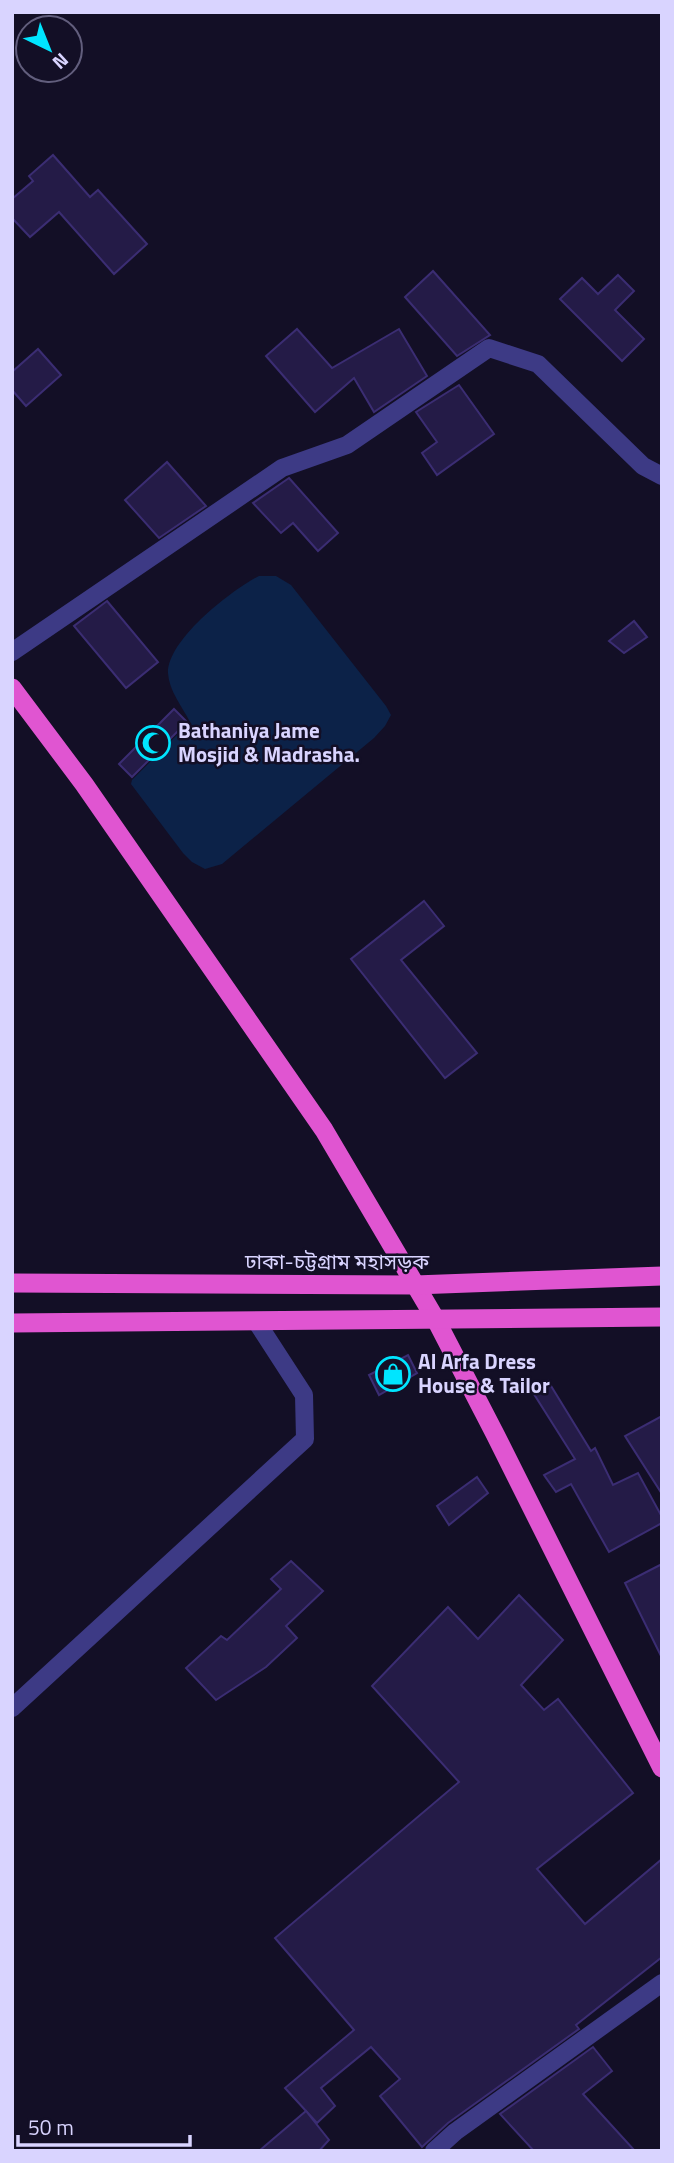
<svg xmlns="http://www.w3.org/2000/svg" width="674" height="2163" font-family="'Titillium Web','Noto Sans Bengali',sans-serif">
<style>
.water{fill:#0c2248}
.building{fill:#241b47;stroke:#3b2d73;stroke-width:2}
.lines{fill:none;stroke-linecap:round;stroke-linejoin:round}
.minor{stroke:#3d3a85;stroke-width:18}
.trunk{stroke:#e055d1;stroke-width:19}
.labels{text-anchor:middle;stroke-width:5;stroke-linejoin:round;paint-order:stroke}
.poi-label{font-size:21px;font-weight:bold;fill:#d9d4ff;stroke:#130f26;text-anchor:start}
.street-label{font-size:21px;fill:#d9d4ff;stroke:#130f26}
</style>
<rect width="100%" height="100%" fill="#130f26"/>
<!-- water -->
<path class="water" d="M 259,576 L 276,576 L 291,585 L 386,706 L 391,715 L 385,726 L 374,738 L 222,864 L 205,869 L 192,862 L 183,853 L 131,784 L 132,780 L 190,722 C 182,706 169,691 168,673 C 168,639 232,590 259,576 Z"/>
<!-- building -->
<g class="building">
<path d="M 53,155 L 90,197 L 98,190 L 147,244 L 114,274 L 59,212 L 30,237 L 12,218 L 12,199 L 33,181 L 29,176 Z"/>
<path d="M 433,271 L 490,335 L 457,356 L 405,297 Z"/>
<path d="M 618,275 L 634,291 L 615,310 L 644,339 L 622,361 L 560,299 L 582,278 L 598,294 Z"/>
<path d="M 297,329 L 332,368 L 399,329 L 427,376 L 374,412 L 354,378 L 315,412 L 266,356 Z"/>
<path d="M 38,349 L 61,375 L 26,406 L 12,390 L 12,372 Z"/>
<path d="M 459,385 L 494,434 L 437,475 L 422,453 L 437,442 L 416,412 Z"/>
<path d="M 167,462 L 206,506 L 159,538 L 125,500 Z"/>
<path d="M 289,478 L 338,533 L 318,551 L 293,523 L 281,533 L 253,503 Z"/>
<path d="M 107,601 L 158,662 L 126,688 L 74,626 Z"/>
<path d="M 634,621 L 647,637 L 624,653 L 609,641 Z"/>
<path d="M 174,709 L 187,722 L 132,777 L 119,764 Z"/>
<path d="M 424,901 L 444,926 L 401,960 L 477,1053 L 445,1078 L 351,959 Z"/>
<path d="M 408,1355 L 417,1373 L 379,1395 L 369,1375 Z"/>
<path d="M 548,1381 L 591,1451 L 595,1448 L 613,1485 L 638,1473 L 662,1517 L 662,1523 L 609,1552 L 571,1484 L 556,1492 L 544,1475 L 575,1459 L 532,1391 Z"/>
<path d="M 662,1416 L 662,1494 L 625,1436 Z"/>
<path d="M 477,1477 L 488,1493 L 449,1525 L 437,1506 Z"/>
<path d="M 291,1561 L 323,1591 L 286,1626 L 297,1638 L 266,1667 L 216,1700 L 186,1668 L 221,1636 L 227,1640 L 281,1589 L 271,1579 Z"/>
<path d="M 662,1564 L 662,1658 L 625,1583 Z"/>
<path d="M 519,1595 L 563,1640 L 521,1685 L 544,1710 L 558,1699 L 633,1793 L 537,1869 L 585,1924 L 662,1859 L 662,1957 L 576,2025 L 579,2029 L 448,2123 L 422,2147 L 380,2096 L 400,2079 L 371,2047 L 321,2088 L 335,2106 L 317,2123 L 285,2088 L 354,2030 L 275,1938 L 459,1782 L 372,1686 L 448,1607 L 478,1639 Z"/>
<path d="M 593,2047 L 612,2071 L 583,2094 L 635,2151 L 534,2151 L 500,2114 Z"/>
<path d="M 306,2111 L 329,2140 L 319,2151 L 259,2151 Z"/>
</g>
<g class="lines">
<!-- minor -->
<g class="minor">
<path d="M 12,652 L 282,468 L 347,445 L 489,348 L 538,364 L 643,466 L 662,476"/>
<path d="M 12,1708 L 305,1439 L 304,1395 L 256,1321"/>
<path d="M 434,2151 L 455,2132 L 662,1983"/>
</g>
<!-- trunk -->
<g class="trunk">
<path d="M 12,688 L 84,784 L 324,1130 L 436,1320 L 495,1434 L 662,1768"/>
<path d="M 12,1283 L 415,1285 L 662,1276"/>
<path d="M 12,1323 L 662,1317"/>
</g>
</g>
<!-- icons -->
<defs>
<g id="mosque-ring" transform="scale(1.75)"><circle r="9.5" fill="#130f26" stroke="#00e5ff" stroke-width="1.5"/><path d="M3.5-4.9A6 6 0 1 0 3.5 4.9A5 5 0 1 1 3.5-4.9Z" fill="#00e5ff"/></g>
<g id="shop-ring" transform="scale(1.75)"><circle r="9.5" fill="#130f26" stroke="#00e5ff" stroke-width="1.5"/><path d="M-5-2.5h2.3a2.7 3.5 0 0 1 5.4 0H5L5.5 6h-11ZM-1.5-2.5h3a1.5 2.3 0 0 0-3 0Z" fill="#00e5ff"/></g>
</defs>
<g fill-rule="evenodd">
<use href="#mosque-ring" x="153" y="743"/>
<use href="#shop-ring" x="393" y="1374"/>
</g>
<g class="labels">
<!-- poi labels -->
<g class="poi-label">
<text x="178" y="738">Bathaniya Jame<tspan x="178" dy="24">Mosjid &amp; Madrasha.</tspan></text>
<text x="418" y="1369">Al Arfa Dress<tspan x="418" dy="24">House &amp; Tailor</tspan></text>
</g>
<!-- street labels -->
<g class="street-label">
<text x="337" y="1269">ঢাকা-চট্টগ্রাম মহাসড়ক</text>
</g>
</g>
<!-- border -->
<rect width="674" height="2163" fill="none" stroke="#d9d4ff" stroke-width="28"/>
<!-- north arrow -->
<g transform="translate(49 49) rotate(137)"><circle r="33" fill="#130f26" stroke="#625e7d" stroke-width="2"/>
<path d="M0-5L12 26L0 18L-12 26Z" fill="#00e5ff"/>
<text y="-10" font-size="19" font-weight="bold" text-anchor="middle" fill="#d9d4ff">N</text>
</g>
<!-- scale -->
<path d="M18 2135v10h172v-10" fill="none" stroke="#d9d4ff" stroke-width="3.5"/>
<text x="28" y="2135" font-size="21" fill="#d9d4ff" stroke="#130f26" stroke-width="5" paint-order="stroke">50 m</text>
</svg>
